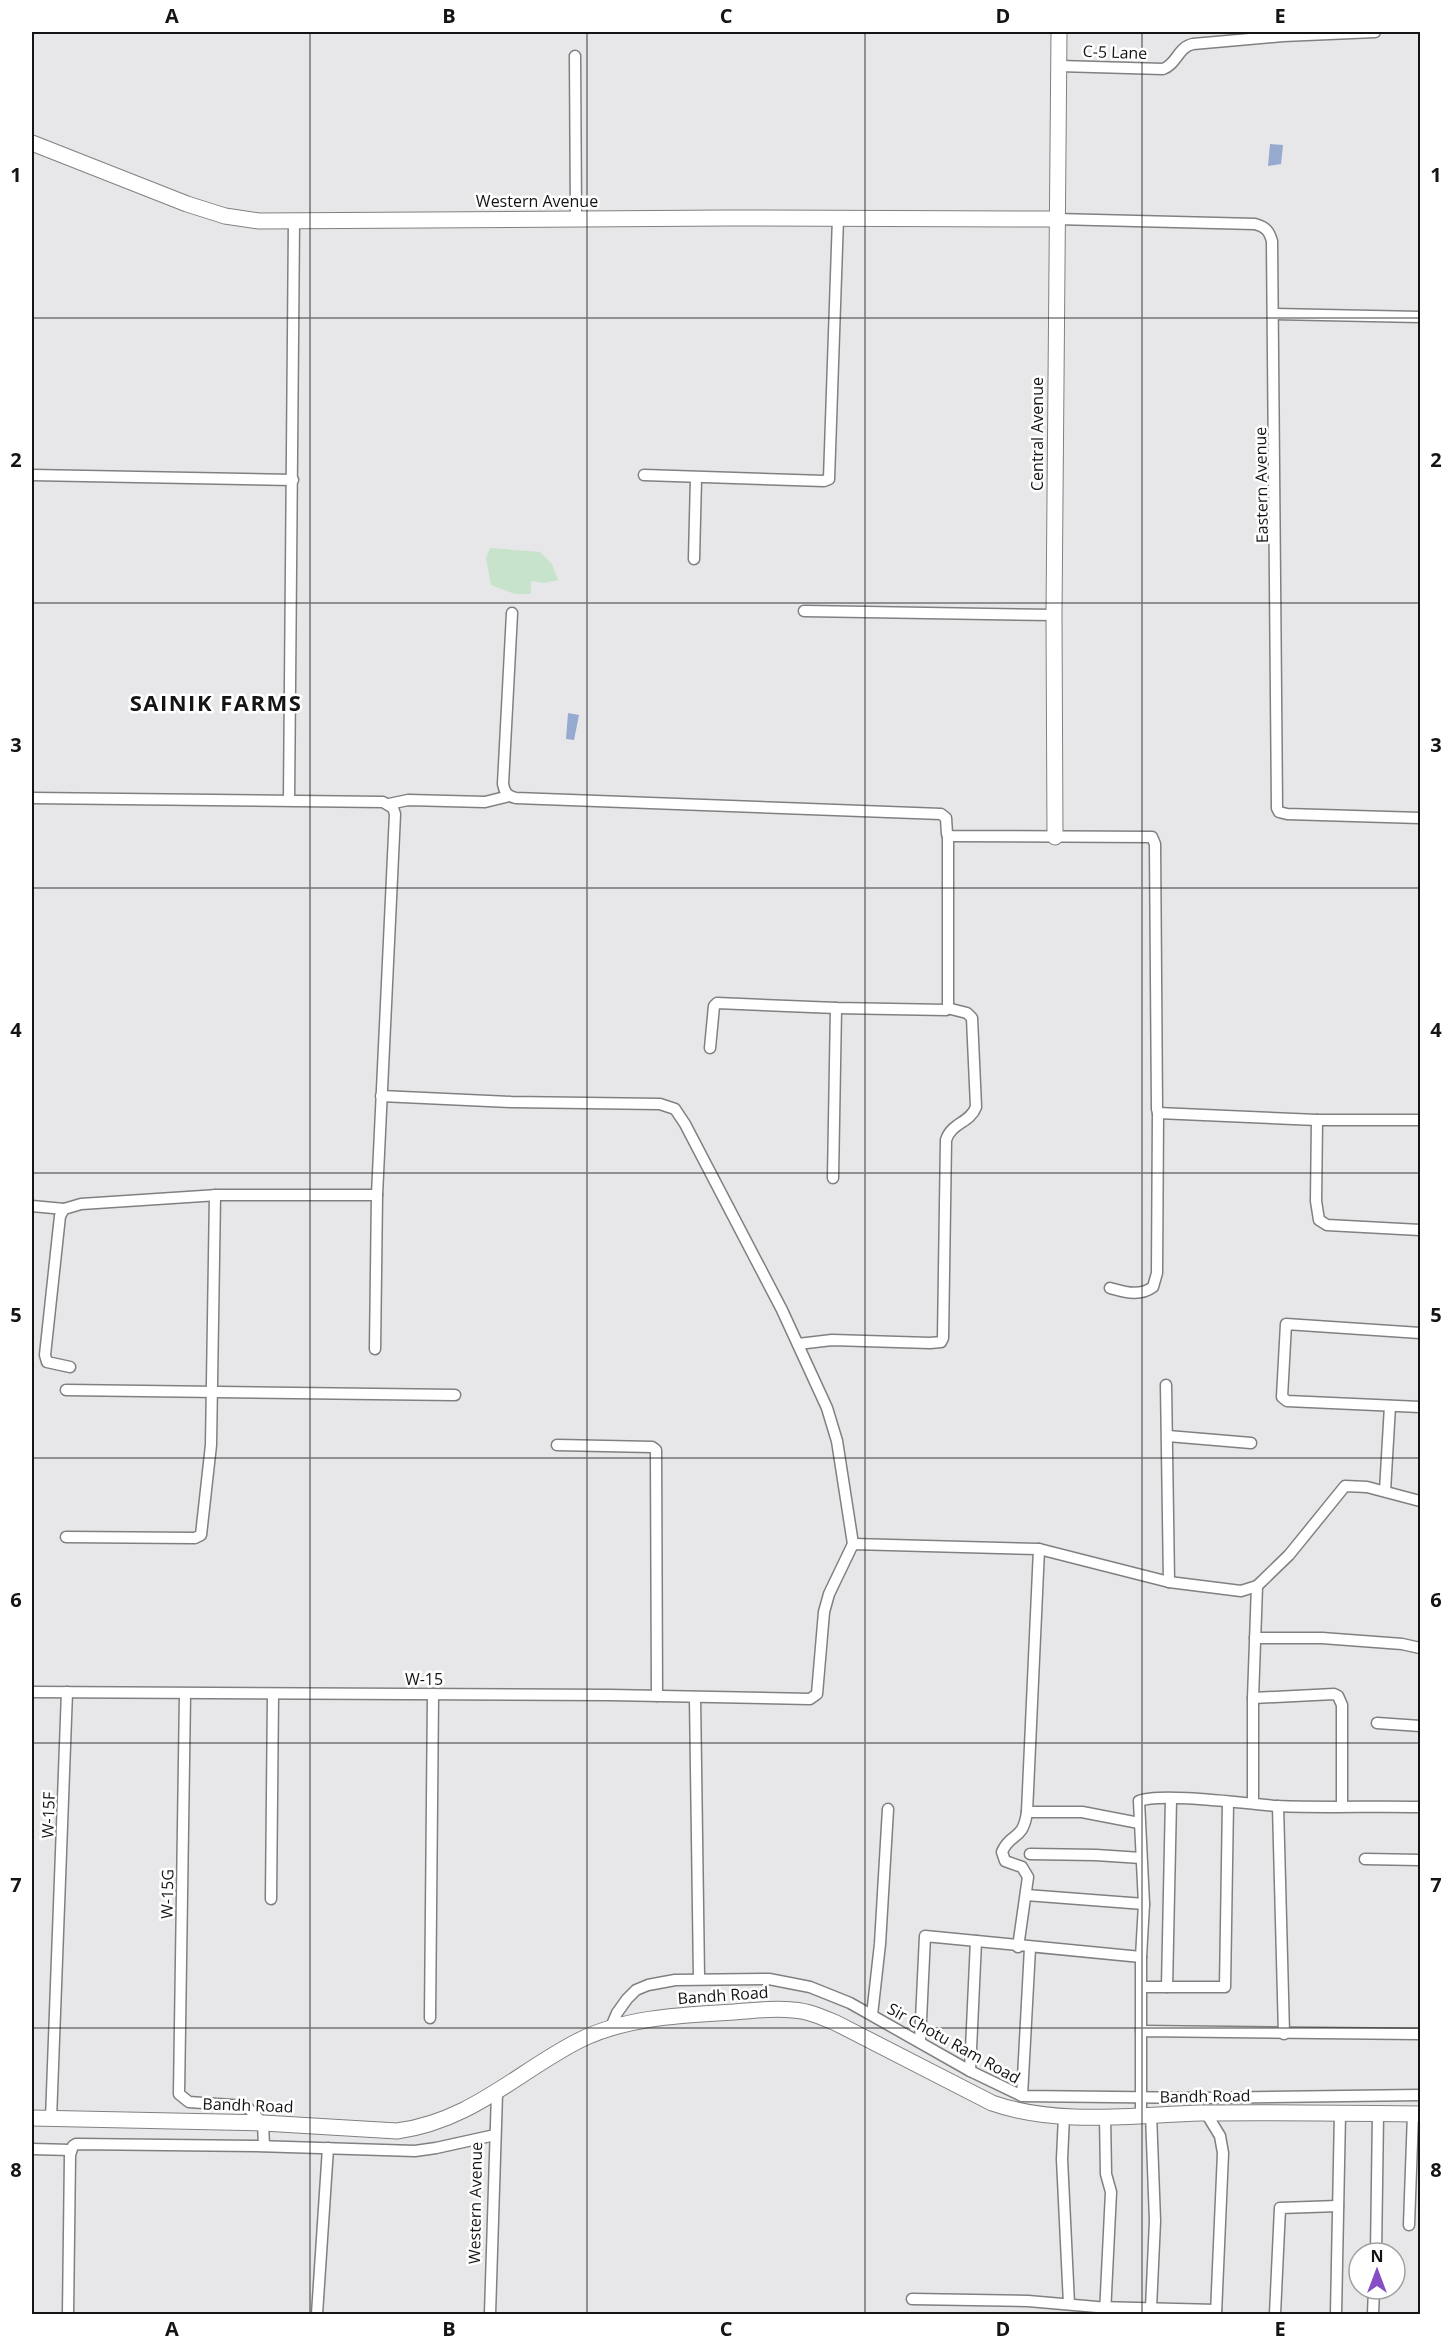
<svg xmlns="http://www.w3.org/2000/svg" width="1452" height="2346" font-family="'Open Sans',sans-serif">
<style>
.green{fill:#c7e3cb}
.water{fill:#96a9ce}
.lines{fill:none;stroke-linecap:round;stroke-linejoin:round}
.street-casing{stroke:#808082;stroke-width:13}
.secondary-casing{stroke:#808082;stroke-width:17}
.street{stroke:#fff;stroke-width:10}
.secondary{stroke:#fff;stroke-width:15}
.grid{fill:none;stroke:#141415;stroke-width:1.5;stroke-opacity:0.55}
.labels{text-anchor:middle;stroke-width:5;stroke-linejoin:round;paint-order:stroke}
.street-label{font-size:16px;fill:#141415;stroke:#fff}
.district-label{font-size:22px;font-weight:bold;letter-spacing:1.5px;fill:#141415;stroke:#fff}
.neatline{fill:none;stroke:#141415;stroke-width:2}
.grid-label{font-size:20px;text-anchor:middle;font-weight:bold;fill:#141415}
</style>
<rect width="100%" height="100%" fill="#e7e7e9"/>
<!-- green -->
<path class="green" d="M 490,548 L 540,552 L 552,564 L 558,580 L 544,583 L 531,581 L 531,594 L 515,594 L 491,585 L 486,558 Z"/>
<!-- water -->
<g class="water">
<path d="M 1270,144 L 1283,145 L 1281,164 L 1268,166 Z"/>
<path d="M 568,713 L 579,715 L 574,740 L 566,739 Z"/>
</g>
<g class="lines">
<!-- street casing -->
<g class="street-casing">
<g id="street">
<path d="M 575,56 L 576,219"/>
<path d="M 1059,66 L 1163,69 C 1177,64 1178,47 1193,44 L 1283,36 L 1375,32"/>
<path d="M 1056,219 L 1255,224 C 1266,227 1269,231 1272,241 L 1277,808 L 1279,812 L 1287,814 L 1420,818"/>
<path d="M 1274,314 L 1420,317"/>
<path d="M 32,475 L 293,480"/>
<path d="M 644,475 L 824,481 L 829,479 L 838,218"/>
<path d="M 694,559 L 696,478"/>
<path d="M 804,611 L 1054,615"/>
<path d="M 512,613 L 503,784 C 505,793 507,796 516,798 L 941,814 L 946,818 L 947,834 L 951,836 L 1152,837 L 1155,844 L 1157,1109 L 1158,1113 L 1157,1273 L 1153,1287 C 1139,1297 1125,1292 1110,1288"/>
<path d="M 32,798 L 383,802 L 393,808 L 395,814 L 377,1195 L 375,1349"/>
<path d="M 289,800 L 294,221"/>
<path d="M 389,804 L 408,800 L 485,802 L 509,796"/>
<path d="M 710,1048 L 714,1006 L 717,1003 L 836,1008 L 946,1010 L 948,1006 L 948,835"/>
<path d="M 381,1096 L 511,1102 L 660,1104 L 675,1109 L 685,1124 L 782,1310 L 827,1408 L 837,1441 L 853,1544"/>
<path d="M 1158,1113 L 1317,1120 L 1420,1120"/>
<path d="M 1317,1120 L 1316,1201 L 1319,1220 L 1327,1225 L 1420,1230"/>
<path d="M 833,1178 L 836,1008"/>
<path d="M 32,1206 L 64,1209"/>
<path d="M 1420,1333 L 1286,1324 L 1282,1397 L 1287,1401 L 1420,1407"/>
<path d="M 798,1344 L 832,1340 L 930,1343 L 941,1342 L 943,1338 L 946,1140 C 951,1123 970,1123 976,1107 L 972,1018 L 967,1013 L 947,1008"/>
<path d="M 70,1367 L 47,1362 L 45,1355 L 60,1216 L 64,1209 L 81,1204 L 218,1195 L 377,1195"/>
<path d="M 1166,1385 L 1169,1582"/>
<path d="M 66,1390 L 455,1395"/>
<path d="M 1168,1436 L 1251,1443"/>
<path d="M 557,1445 L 652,1447 L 656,1450 L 657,1696"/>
<path d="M 1385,1491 L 1390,1406"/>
<path d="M 66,1537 L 195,1538 L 201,1535 L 211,1445 L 215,1195"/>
<path d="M 1255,1638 L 1322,1638 L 1402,1644 L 1420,1648"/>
<path d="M 32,1692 L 610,1695 L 810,1699 L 817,1694 L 824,1612 L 829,1594 L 853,1544 L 1039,1549 L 1169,1582 L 1241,1591 L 1257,1586 L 1289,1555 L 1345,1486 L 1367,1487 L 1420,1501"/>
<path d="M 185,1694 L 179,2094 L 189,2102 L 246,2106 L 263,2123 L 264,2146"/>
<path d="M 695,1697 L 699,1978"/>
<path d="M 1253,1698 L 1334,1694 L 1338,1696 L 1342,1705 L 1342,1805"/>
<path d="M 1377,1723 L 1420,1726"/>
<path d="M 1253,1803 L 1253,1698 L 1257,1586"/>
<path d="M 1278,1806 L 1284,2034"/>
<path d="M 1027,1812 L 1082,1812 L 1139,1823"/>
<path d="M 1030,1854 L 1096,1855 L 1141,1858"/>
<path d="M 1365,1859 L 1420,1860"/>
<path d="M 1026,1895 L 1144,1904"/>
<path d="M 271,1899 L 273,1694"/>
<path d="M 1018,1947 L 1028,1877 L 1022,1867 L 1005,1861 L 1002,1852 C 1010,1832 1023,1842 1027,1812 L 1039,1549"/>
<path d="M 1142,1987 L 1225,1987 L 1228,1802"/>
<path d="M 1167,1987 L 1171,1799"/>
<path d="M 872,2015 L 880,1944 L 888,1809"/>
<path d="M 430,2018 L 433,1694"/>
<path d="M 611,2027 L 617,2013 L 627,1999 L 636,1990 L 648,1985 L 675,1980 L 769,1979 L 810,1987 L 850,2003 L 970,2071 L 1022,2096 L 1203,2098 L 1420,2095"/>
<path d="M 1141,2031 L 1141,1957 L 1144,1904 L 1139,1801 C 1160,1792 1249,1804 1277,1806 C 1325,1808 1373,1806 1420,1807"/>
<path d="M 920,2041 L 925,1936 L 1141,1957"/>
<path d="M 970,2071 L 976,1941"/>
<path d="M 1022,2096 L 1030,1948"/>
<path d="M 1206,2113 L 1220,2136 L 1223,2153 L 1216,2314"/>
<path d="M 1151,2114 L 1155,2221 L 1151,2308"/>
<path d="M 1141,2115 L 1141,2031 L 1420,2034"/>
<path d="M 1064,2116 L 1062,2159 L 1069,2304"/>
<path d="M 51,2119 L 67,1692"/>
<path d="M 32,2149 L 71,2150"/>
<path d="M 1409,2225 L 1413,2114"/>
<path d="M 1376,2253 L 1378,2114"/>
<path d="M 912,2299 L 1028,2301 L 1097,2307 L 1216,2310"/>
<path d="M 68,2314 L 70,2155 L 73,2146 L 76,2144 L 256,2146 L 415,2151 L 436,2148 L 495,2135"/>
<path d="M 317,2314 L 328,2148"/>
<path d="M 490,2314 L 497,2093"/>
<path d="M 1105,2314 L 1111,2192 L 1106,2174 L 1105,2116"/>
<path d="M 1275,2314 L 1280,2208 L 1338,2206"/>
<path d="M 1336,2314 L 1340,2113"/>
<path d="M 1373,2314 L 1374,2289"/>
</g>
</g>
<!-- secondary casing -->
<g class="secondary-casing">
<g id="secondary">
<path d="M 32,143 L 187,204 L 225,216 L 259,221 L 727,218 L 1056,219"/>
<path d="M 1055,837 L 1054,615 L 1059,32"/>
<path d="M 32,2118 L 263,2123 L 397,2131 C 471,2121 516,2073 578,2041 C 625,2017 682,2015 734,2012 C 753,2010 773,2008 793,2010 C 808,2011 822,2017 836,2023 L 992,2103 C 1058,2126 1133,2115 1201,2113 C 1274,2112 1347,2113 1420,2114"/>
</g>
</g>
<!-- street -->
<use href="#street" class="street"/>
<!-- secondary -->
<use href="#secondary" class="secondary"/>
</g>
<!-- grid -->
<path class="grid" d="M 310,32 L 310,2314M 587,32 L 587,2314M 865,32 L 865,2314M 1142,32 L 1142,2314M 32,318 L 1420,318M 32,603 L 1420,603M 32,888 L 1420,888M 32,1173 L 1420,1173M 32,1458 L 1420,1458M 32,1743 L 1420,1743M 32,2028 L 1420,2028"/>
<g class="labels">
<!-- street labels -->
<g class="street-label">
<text transform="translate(1115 52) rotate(2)" y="6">C-5 Lane</text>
<text x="537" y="207">Western Avenue</text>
<text transform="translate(1037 434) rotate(-90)" y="6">Central Avenue</text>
<text transform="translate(1261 485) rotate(-91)" y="6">Eastern Avenue</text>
<text x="424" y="1685">W-15</text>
<text transform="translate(48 1815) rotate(-88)" y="6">W-15F</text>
<text transform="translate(167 1894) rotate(-89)" y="6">W-15G</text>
<text transform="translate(723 1995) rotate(-4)" y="6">Bandh Road</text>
<text transform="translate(954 2043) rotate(29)" y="6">Sir Chotu Ram Road</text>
<text transform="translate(1205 2096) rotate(-1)" y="6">Bandh Road</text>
<text transform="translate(248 2105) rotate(2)" y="6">Bandh Road</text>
<text transform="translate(475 2203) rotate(-89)" y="6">Western Avenue</text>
</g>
<!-- district labels -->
<g class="district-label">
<text x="216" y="711">SAINIK FARMS</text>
</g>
</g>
<!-- border -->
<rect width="1452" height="2346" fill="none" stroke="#ffffff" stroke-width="66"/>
<!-- north arrow -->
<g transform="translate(1377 2271)"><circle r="28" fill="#ffffff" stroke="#a1a1a1" stroke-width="1.5"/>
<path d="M0-4.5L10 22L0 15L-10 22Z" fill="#864ec5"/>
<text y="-9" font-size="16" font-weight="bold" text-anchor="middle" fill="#141415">N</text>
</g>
<rect x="33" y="33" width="1386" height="2280" class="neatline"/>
<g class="grid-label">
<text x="172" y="23">A</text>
<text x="449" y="23">B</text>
<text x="726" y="23">C</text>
<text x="1003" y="23">D</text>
<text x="1280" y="23">E</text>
<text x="16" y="182">1</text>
<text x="1436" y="182">1</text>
<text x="16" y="467">2</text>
<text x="1436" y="467">2</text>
<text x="16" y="752">3</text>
<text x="1436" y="752">3</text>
<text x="16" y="1037">4</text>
<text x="1436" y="1037">4</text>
<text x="16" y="1322">5</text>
<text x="1436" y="1322">5</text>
<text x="16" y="1607">6</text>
<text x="1436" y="1607">6</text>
<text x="16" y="1892">7</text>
<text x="1436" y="1892">7</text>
<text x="16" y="2177">8</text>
<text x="1436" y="2177">8</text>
<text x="172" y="2336">A</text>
<text x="449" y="2336">B</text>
<text x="726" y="2336">C</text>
<text x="1003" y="2336">D</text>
<text x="1280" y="2336">E</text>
</g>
</svg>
